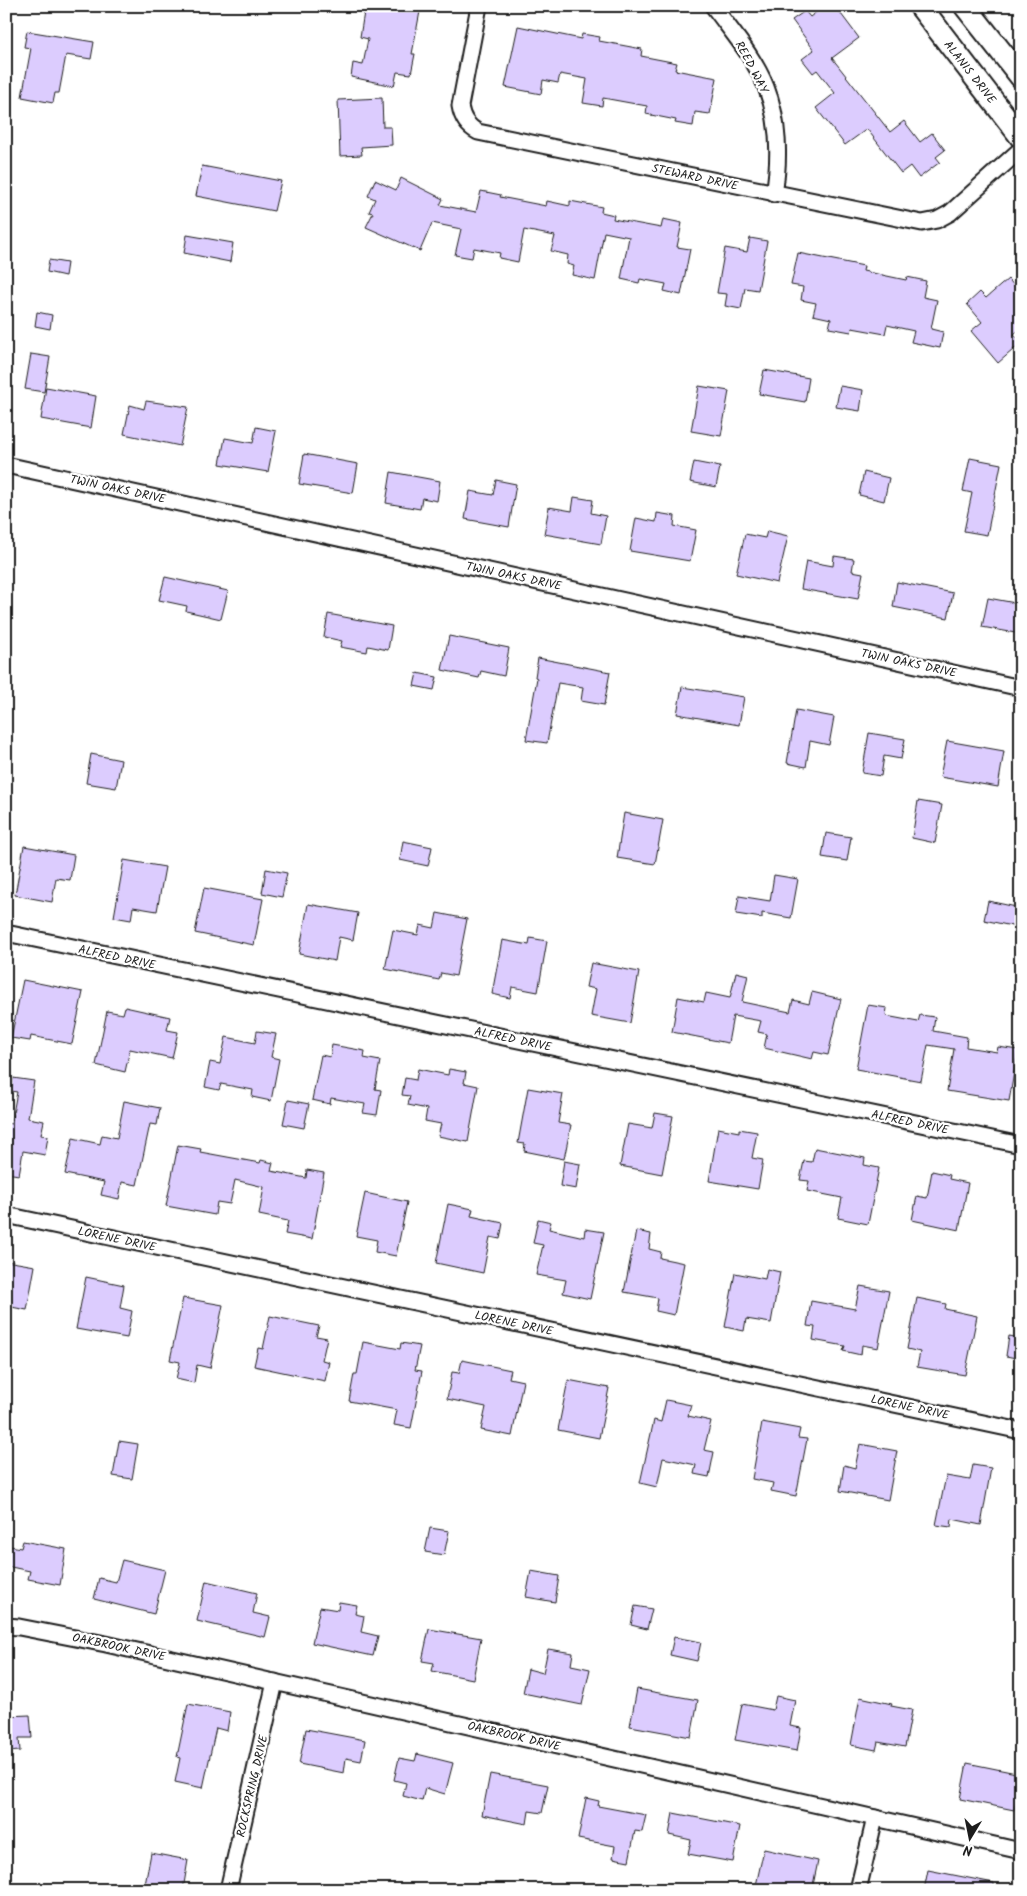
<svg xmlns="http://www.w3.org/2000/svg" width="1027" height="1896" font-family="Kalam,sans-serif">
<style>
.building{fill:#dcccfe;stroke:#1c1c1c}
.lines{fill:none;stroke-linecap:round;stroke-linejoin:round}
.minor-casing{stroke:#1c1c1c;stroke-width:19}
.secondary-casing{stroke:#1c1c1c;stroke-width:25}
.minor{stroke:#fff;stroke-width:15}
.secondary{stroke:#fff;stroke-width:21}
.labels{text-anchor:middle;stroke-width:4.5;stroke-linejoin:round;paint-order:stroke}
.street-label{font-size:12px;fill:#1c1c1c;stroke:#fff}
</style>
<rect width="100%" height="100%" fill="#fff"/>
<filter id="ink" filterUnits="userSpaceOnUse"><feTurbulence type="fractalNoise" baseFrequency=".02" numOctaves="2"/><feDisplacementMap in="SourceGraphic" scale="10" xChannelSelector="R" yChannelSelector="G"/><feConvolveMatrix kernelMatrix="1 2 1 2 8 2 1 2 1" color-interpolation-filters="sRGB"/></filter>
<g filter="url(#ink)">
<!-- building -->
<g class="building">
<path d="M 365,6 L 421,6 L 412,54 L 415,54 L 411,74 L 397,72 L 394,86 L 351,77 L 353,63 L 363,65 L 368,39 L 360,37 Z"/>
<path d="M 824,6 L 835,6 L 859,38 L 832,58 L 890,132 L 904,121 L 920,142 L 932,133 L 945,150 L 936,157 L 940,162 L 919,178 L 910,166 L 901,173 L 867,129 L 845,145 L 816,108 L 835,93 L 817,70 L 813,73 L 802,59 L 814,50 L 792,20 L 805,11 L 810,17 Z"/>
<path d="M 518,26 L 581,39 L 582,34 L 600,37 L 599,41 L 642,49 L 641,56 L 677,63 L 675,70 L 717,78 L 710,114 L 695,112 L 693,126 L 675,123 L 676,120 L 646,114 L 647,106 L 603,98 L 602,106 L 583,103 L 587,79 L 560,74 L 558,83 L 543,80 L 541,94 L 505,87 Z"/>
<path d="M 27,31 L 94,42 L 91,59 L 66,55 L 59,93 L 55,93 L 53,103 L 22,97 L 31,48 L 24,47 Z"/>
<path d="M 382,98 L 383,127 L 391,127 L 392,145 L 361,147 L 362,155 L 340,156 L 338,100 Z"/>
<path d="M 202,166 L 281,181 L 274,211 L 196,196 Z"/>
<path d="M 401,178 L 443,199 L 440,205 L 476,212 L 481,191 L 501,195 L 500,197 L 546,206 L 547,201 L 570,206 L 570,201 L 602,207 L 601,212 L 614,215 L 613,219 L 661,228 L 663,219 L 682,223 L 677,247 L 690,249 L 681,295 L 664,291 L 666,284 L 640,279 L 639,283 L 621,279 L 629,237 L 604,232 L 595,280 L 572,275 L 574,266 L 567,264 L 568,255 L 551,251 L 555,236 L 524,230 L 518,262 L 499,258 L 500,253 L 474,248 L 472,258 L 455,255 L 461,229 L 432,223 L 420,251 L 366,227 L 373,213 L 369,212 L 375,199 L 368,196 L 375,180 L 396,190 Z"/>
<path d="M 187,235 L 233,243 L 230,262 L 184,253 Z"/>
<path d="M 750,238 L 767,241 L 758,290 L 745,288 L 741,309 L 725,306 L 727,294 L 717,293 L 725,248 L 747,252 Z"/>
<path d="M 798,253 L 864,266 L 863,271 L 906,280 L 907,277 L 926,281 L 923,297 L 937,300 L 931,329 L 943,332 L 940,348 L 911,342 L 914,331 L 887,325 L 885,334 L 852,328 L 851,332 L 829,328 L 831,319 L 813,315 L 816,303 L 801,300 L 803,287 L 791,285 Z"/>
<path d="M 49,260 L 67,263 L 65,276 L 47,272 Z"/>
<path d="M 1008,279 L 1021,293 L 1021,328 L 1014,334 L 1021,343 L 998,363 L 971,331 L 982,322 L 967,304 L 980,292 L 986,298 Z"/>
<path d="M 37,312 L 52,315 L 50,329 L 35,326 Z"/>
<path d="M 31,354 L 50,357 L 44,392 L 25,389 Z"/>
<path d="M 764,370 L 809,378 L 805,402 L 759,394 Z"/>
<path d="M 699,386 L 729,391 L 721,436 L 691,431 Z"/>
<path d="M 840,386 L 863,390 L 860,411 L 836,407 Z"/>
<path d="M 46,387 L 96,396 L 91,428 L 41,419 Z"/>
<path d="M 146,401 L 188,407 L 180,446 L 124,434 L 130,405 L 144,409 Z"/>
<path d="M 256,427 L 276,431 L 268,472 L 220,464 L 225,438 L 253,443 Z"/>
<path d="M 304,454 L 358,464 L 353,493 L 299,484 Z"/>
<path d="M 970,458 L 1001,464 L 987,535 L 964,531 L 972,493 L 963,491 Z"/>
<path d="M 694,462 L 720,467 L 716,487 L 690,482 Z"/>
<path d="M 391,472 L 440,481 L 437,501 L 422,498 L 420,509 L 386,503 Z"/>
<path d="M 864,472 L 889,478 L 884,501 L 859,495 Z"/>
<path d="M 496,480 L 516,484 L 509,527 L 465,519 L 470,491 L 493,495 Z"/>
<path d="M 574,497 L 593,500 L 591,513 L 606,516 L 601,544 L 544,534 L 549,507 L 572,511 Z"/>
<path d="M 657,513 L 675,516 L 674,526 L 696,530 L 690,561 L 630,551 L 636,518 L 656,522 Z"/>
<path d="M 767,531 L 788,536 L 777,583 L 736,574 L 745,534 L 765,538 Z"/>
<path d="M 834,556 L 854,559 L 852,571 L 863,573 L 858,599 L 801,589 L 806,561 L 833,566 Z"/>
<path d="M 165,577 L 228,591 L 221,619 L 186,611 L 187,606 L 159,600 Z"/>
<path d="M 897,582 L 953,593 L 948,618 L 893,607 Z"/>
<path d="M 988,598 L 1021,604 L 1021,634 L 982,627 Z"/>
<path d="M 328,614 L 392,626 L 388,650 L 368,646 L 367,652 L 340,647 L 342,641 L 324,637 Z"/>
<path d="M 449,636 L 509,648 L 504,676 L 481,671 L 479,678 L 442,670 Z"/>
<path d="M 538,658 L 610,672 L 604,705 L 581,701 L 583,687 L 558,683 L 547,743 L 526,740 L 537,678 L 535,677 Z"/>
<path d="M 417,673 L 437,677 L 434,690 L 414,686 Z"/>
<path d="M 682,687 L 744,697 L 739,725 L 677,714 Z"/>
<path d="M 796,710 L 834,717 L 829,745 L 810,741 L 806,767 L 787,763 Z"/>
<path d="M 869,733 L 905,739 L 901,759 L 884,756 L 881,776 L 862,773 Z"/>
<path d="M 947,741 L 1004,751 L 998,787 L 940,777 Z"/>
<path d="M 91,754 L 121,760 L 116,788 L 86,783 Z"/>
<path d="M 918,801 L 942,805 L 935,843 L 912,838 Z"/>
<path d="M 624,813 L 663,820 L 655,864 L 617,858 Z"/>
<path d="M 826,833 L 851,837 L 847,861 L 822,857 Z"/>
<path d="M 403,841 L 432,847 L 428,866 L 400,860 Z"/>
<path d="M 24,846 L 74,855 L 70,880 L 56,878 L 52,902 L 15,895 Z"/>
<path d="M 124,860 L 165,867 L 157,911 L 133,907 L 131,920 L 114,917 Z"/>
<path d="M 266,869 L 287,873 L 282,897 L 262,893 Z"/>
<path d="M 774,875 L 798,879 L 791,918 L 762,913 L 762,918 L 736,914 L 739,896 L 770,901 Z"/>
<path d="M 204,888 L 263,899 L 254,945 L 195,933 Z"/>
<path d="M 988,901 L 1021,908 L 1021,928 L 984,920 Z"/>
<path d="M 308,904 L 358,913 L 353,940 L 339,937 L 335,961 L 299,954 Z"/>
<path d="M 437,913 L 467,919 L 456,976 L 441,973 L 439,980 L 385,969 L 393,930 L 418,935 L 420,925 L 434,928 Z"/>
<path d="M 530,938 L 547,941 L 538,992 L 512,987 L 510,998 L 492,994 L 502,940 L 529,945 Z"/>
<path d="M 591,963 L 639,972 L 630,1023 L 591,1016 L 596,989 L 586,987 Z"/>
<path d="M 736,972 L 748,975 L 742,1002 L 790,1012 L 793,1000 L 809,1004 L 812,992 L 841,999 L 828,1055 L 814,1052 L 812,1059 L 764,1048 L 767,1034 L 758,1032 L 761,1021 L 733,1016 L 728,1043 L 672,1032 L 678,997 L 704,1002 L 706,993 L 730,998 Z"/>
<path d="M 23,980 L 83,992 L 72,1044 L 31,1036 L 30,1041 L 11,1038 Z"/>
<path d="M 868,1005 L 887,1008 L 886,1016 L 918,1022 L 920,1015 L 935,1017 L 933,1031 L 967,1037 L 966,1047 L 997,1052 L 998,1047 L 1018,1050 L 1009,1101 L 947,1091 L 954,1049 L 928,1045 L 921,1081 L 856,1069 Z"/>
<path d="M 125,1007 L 170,1017 L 167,1030 L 178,1032 L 172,1058 L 130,1049 L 125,1072 L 96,1065 L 107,1011 L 123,1014 Z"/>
<path d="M 257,1031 L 276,1034 L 271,1057 L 279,1059 L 271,1101 L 252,1097 L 253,1090 L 221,1084 L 219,1090 L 205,1087 L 210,1062 L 220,1064 L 226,1037 L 255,1043 Z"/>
<path d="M 332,1045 L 365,1051 L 364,1058 L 380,1061 L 375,1089 L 381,1090 L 377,1115 L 363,1113 L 365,1104 L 331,1098 L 330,1104 L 312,1100 L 321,1055 L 330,1057 Z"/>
<path d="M 418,1069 L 448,1075 L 449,1069 L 466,1072 L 464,1083 L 478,1086 L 468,1142 L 438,1136 L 441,1124 L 425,1121 L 427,1109 L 408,1105 L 410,1096 L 402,1095 L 405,1078 L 416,1080 Z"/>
<path d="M 13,1078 L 34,1081 L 28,1118 L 44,1121 L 41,1135 L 48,1136 L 45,1155 L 23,1151 L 19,1175 L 6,1173 L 6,1123 L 11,1124 L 17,1092 L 11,1091 Z"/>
<path d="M 528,1088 L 563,1094 L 558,1123 L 571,1125 L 564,1159 L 524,1151 L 525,1144 L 518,1143 Z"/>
<path d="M 288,1100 L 309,1104 L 304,1128 L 283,1124 Z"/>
<path d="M 124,1101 L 160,1108 L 157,1125 L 150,1124 L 137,1185 L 122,1182 L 119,1199 L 101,1195 L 104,1182 L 65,1174 L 73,1138 L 100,1144 L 102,1135 L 117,1138 Z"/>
<path d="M 655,1113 L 673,1116 L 662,1174 L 620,1166 L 628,1124 L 652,1128 Z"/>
<path d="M 718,1128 L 739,1132 L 739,1129 L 757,1132 L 752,1158 L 763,1160 L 758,1189 L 709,1181 Z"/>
<path d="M 178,1145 L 201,1149 L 200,1152 L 260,1163 L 261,1160 L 273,1163 L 271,1171 L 306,1178 L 307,1170 L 324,1173 L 312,1239 L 285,1234 L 288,1221 L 259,1215 L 264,1187 L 235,1180 L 230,1204 L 217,1202 L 215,1215 L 166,1206 Z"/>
<path d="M 815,1148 L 865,1158 L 864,1165 L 879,1168 L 868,1224 L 838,1218 L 842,1198 L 807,1191 L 809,1181 L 800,1180 L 804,1161 L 812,1162 Z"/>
<path d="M 564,1161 L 580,1164 L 576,1189 L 560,1186 Z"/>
<path d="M 932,1171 L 950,1175 L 949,1179 L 968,1183 L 959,1230 L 912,1220 L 917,1196 L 927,1198 Z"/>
<path d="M 365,1193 L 407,1202 L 396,1256 L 375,1252 L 377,1240 L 356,1236 Z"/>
<path d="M 448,1204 L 473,1209 L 471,1216 L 503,1223 L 500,1239 L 490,1237 L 483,1273 L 436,1263 Z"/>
<path d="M 538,1219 L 551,1222 L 549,1229 L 584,1237 L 585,1229 L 604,1232 L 590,1299 L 563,1293 L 566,1280 L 536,1275 L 543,1245 L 533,1243 Z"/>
<path d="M 636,1231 L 651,1234 L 649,1249 L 661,1252 L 660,1258 L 684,1263 L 674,1315 L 656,1311 L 658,1298 L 624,1292 Z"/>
<path d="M 6,1261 L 35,1266 L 27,1310 L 6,1306 Z"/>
<path d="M 767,1269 L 780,1272 L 771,1323 L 746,1319 L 744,1331 L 725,1327 L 735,1273 L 765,1279 Z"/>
<path d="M 86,1277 L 124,1285 L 120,1308 L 132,1311 L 127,1338 L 76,1329 Z"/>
<path d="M 860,1286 L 889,1291 L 878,1348 L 862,1345 L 861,1355 L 843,1351 L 845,1346 L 813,1340 L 815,1327 L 807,1326 L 811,1301 L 855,1309 Z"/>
<path d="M 183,1298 L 223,1305 L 210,1368 L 197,1365 L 194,1383 L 176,1379 L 180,1362 L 170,1360 Z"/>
<path d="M 917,1298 L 946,1304 L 945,1309 L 977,1316 L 965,1375 L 917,1367 L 920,1352 L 907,1349 Z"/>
<path d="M 270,1316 L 319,1326 L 316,1336 L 327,1338 L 322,1360 L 329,1362 L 325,1381 L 254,1366 L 258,1348 L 263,1349 Z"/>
<path d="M 1009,1336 L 1021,1338 L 1021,1359 L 1006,1356 Z"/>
<path d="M 363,1342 L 400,1349 L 401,1343 L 420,1346 L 415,1370 L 422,1371 L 411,1428 L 394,1425 L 397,1410 L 349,1401 L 354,1374 L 357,1374 Z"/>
<path d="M 462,1360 L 511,1370 L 509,1378 L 523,1381 L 512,1436 L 481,1430 L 486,1407 L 447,1399 L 452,1372 L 459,1373 Z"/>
<path d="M 568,1380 L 609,1388 L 599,1438 L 558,1430 Z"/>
<path d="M 666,1400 L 691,1405 L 688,1416 L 711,1421 L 704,1450 L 714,1452 L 709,1477 L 694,1474 L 696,1465 L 663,1458 L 657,1487 L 640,1483 L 654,1420 L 661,1422 Z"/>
<path d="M 762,1422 L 800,1429 L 798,1438 L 807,1439 L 796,1496 L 771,1491 L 773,1483 L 752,1479 Z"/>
<path d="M 119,1441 L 138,1444 L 132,1479 L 113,1476 Z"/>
<path d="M 860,1444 L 897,1451 L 888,1500 L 840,1491 L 844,1465 L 855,1468 Z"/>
<path d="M 973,1465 L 991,1468 L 981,1525 L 952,1519 L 951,1527 L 936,1525 L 946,1476 L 970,1480 Z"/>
<path d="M 430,1528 L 449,1531 L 444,1555 L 425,1552 Z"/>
<path d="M 23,1541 L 66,1549 L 60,1585 L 28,1579 L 30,1571 L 6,1566 L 10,1546 L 21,1548 Z"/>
<path d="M 122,1560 L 165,1570 L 154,1614 L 94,1599 L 99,1578 L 116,1582 Z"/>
<path d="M 531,1571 L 559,1576 L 555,1602 L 526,1597 Z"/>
<path d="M 206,1581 L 257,1593 L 253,1613 L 270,1617 L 265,1637 L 197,1621 Z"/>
<path d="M 339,1602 L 357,1605 L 355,1614 L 364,1616 L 361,1632 L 378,1636 L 373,1656 L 312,1643 L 320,1607 L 338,1610 Z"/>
<path d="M 635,1606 L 652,1609 L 647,1629 L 631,1625 Z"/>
<path d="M 429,1629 L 481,1638 L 473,1679 L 432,1671 L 434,1663 L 422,1661 Z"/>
<path d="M 674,1637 L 701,1642 L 697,1661 L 670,1655 Z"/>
<path d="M 548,1649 L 573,1653 L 571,1665 L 590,1669 L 582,1705 L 523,1693 L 528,1669 L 543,1673 Z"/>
<path d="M 637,1689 L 698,1700 L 691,1737 L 630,1726 Z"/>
<path d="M 776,1696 L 795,1700 L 790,1726 L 801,1728 L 797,1751 L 735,1740 L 742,1704 L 773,1710 Z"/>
<path d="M 860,1697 L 892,1704 L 891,1706 L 912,1710 L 905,1747 L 878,1742 L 876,1750 L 851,1745 Z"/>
<path d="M 188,1704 L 230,1712 L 227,1731 L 216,1728 L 203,1788 L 175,1782 L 180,1758 L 177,1757 Z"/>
<path d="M 30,1715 L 32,1738 L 19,1738 L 20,1751 L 6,1752 L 6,1716 Z"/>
<path d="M 306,1729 L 365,1740 L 361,1761 L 346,1758 L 344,1773 L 299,1764 Z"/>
<path d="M 417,1754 L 453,1763 L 445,1794 L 425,1788 L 422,1801 L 403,1796 L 406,1783 L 394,1780 L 399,1758 L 415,1761 Z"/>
<path d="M 967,1763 L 1021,1774 L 1014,1810 L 960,1799 Z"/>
<path d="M 490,1774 L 548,1785 L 542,1813 L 529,1811 L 527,1824 L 482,1815 Z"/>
<path d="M 586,1798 L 599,1801 L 598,1806 L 646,1815 L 642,1832 L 635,1831 L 629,1861 L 613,1858 L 615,1846 L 578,1839 Z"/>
<path d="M 673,1813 L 740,1826 L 733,1862 L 688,1854 L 691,1840 L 669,1835 Z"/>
<path d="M 764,1849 L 818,1861 L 812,1890 L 755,1890 Z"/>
<path d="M 151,1853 L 188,1860 L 183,1890 L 144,1890 Z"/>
<path d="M 928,1870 L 994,1883 L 994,1890 L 924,1890 Z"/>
</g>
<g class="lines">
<!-- minor casing -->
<g class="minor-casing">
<g id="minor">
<path d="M 479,6 L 460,106 C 462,118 467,126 478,132 L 922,223 L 937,220 L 950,213 L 1021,149"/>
<path d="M 713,6 C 732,32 754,57 766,87 C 779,120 780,159 774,194"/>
<path d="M 6,465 L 1021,688"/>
<path d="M 6,933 L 1021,1145"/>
<path d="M 6,1215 L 1021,1431"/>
<path d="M 6,1626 L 19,1627 L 106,1644 L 1021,1851"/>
<path d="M 228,1890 L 275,1682"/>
<path d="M 858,1890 L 875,1818"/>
</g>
</g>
<!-- secondary casing -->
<g class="secondary-casing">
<g id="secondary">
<path d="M 920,6 L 1021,137"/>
<path d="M 965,6 L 1021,77"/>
</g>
</g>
<!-- minor -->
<use href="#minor" class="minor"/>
<!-- secondary -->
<use href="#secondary" class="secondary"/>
</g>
</g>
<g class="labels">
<!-- street labels -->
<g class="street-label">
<text transform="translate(752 67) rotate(62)" y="4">REED WAY</text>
<text transform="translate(970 72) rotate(52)" y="4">ALANIS DRIVE</text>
<text transform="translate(695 177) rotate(12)" y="4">STEWARD DRIVE</text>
<text transform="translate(118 489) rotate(12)" y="4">TWIN OAKS DRIVE</text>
<text transform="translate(514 576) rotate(12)" y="4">TWIN OAKS DRIVE</text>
<text transform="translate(909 663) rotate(12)" y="4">TWIN OAKS DRIVE</text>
<text transform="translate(117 957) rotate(12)" y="4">ALFRED DRIVE</text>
<text transform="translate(513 1039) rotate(12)" y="4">ALFRED DRIVE</text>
<text transform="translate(910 1122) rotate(12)" y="4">ALFRED DRIVE</text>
<text transform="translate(117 1239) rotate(12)" y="4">LORENE DRIVE</text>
<text transform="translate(514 1323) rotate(12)" y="4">LORENE DRIVE</text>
<text transform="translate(910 1407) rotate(12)" y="4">LORENE DRIVE</text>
<text transform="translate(119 1647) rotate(12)" y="4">OAKBROOK DRIVE</text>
<text transform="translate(514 1736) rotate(13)" y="4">OAKBROOK DRIVE</text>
<text transform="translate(252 1786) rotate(-77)" y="4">ROCKSPRING DRIVE</text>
</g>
</g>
<!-- margin -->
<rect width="1027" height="1896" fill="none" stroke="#fff" stroke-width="25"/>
<rect x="12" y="12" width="1002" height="1871" fill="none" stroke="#1c1c1c" stroke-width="2" filter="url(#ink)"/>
<!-- north arrow -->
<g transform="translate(970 1838) rotate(190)" stroke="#ffffff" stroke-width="4" paint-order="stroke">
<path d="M0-4L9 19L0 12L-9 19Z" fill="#1c1c1c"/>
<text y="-8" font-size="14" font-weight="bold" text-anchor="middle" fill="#1c1c1c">N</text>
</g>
</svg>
